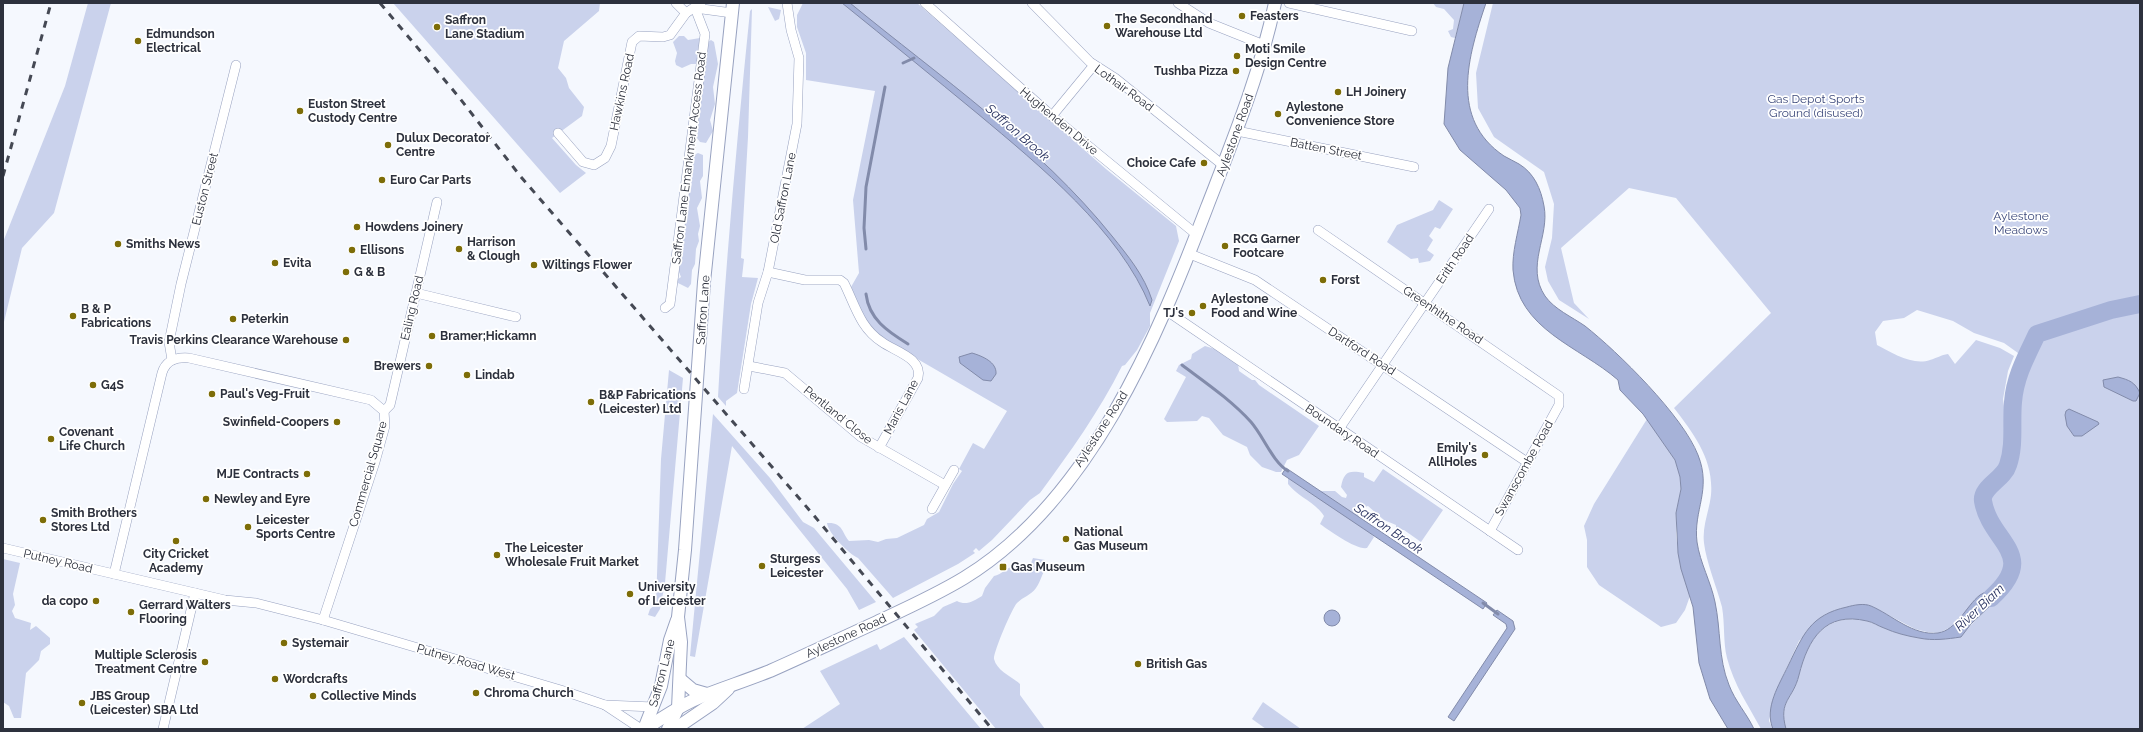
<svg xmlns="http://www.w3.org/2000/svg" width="2143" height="732" font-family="Raleway,sans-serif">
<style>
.green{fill:#cad2ec}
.water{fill:#a6b2d8;stroke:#828baa}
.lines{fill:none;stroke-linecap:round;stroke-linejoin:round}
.stream{stroke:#828baa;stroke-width:3}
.river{stroke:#a6b2d8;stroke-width:18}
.minor-casing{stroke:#98a2c0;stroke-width:10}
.major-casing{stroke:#98a2c0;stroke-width:14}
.minor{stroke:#fff;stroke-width:9}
.major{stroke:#fff;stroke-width:12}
.rail{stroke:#454954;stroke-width:3;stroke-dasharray:7 7;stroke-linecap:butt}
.poi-dot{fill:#7d6d08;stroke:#fff;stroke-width:1.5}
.labels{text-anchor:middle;stroke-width:3.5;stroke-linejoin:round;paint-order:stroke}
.poi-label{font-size:12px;font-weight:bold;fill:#2d313d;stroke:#fff;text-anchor:start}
.street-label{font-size:12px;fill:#2d313d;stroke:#fff}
.park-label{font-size:12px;fill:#3c497b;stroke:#fff}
.water-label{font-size:13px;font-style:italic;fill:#1f2959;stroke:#fff}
</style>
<rect width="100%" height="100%" fill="#f5f8fe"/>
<!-- green -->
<g class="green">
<path d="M 88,3 L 111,3 L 54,213 L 22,248 L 3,326 L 3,242 L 65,86 Z"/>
<path d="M 393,3 L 600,3 L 599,11 L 564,41 L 558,68 L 566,78 L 569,88 L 584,107 L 582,116 L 552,138 L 576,165 L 586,173 L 560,193 Z"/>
<path d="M 803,3 L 917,3 L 1106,169 L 1176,226 L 1179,241 L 1150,313 L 1150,326 L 1137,350 L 1125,365 L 1122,366 C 1099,412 1070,452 1040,493 L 1030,500 L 992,540 L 979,551 L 976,548 L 973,551 L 975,553 L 958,564 L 893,598 L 858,558 C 849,554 828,533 827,523 C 843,522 842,533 849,541 L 869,540 L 878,542 L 886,539 L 897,538 L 924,525 L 927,519 L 939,512 L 953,484 L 962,471 L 959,469 L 973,443 L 984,449 L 1007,411 L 883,339 L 866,321 L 851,287 L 859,273 L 853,200 L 875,91 L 806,80 L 806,53 L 797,27 L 797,15 Z"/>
<path d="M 1433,3 L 1464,3 L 1455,38 L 1451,37 L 1448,31 L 1453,29 L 1454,20 L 1444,9 L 1436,7 Z"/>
<path d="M 1493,3 L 2140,3 L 2140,729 L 1786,729 C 1778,700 1793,700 1799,675 C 1807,640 1825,612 1867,621 C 1873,622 1878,626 1884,628 C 1895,633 1907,636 1919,638 C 1933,641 1947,638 1961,637 C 1975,618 2016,586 2013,560 C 2012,555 2008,548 2006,543 C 2002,537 1996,533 1993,527 C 1989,520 1984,508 1983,501 C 1981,487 2004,479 2008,465 C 2017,437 2008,406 2016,378 C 2018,371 2022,365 2025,358 L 2004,343 L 1974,333 L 1953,321 L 1917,310 L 1904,318 L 1883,321 L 1875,332 L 1877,345 C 1892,353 1913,366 1930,360 C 1937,358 1941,355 1948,354 L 1955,364 L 1976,340 L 2000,348 L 2014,356 L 2008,371 L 2003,399 L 2008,435 L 2005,457 L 1978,501 L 1988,531 L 2008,564 L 1992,590 L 1981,595 L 1951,627 L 1939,633 L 1927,632 L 1915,629 L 1869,605 L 1856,605 L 1826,614 L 1799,641 L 1774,696 L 1769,721 L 1773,729 L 1761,729 C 1748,705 1734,685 1727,658 C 1723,642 1725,624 1722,607 C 1717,588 1706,561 1704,543 C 1702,526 1709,512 1711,495 C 1714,460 1694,434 1674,408 L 1771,313 L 1676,198 L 1629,188 L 1561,248 L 1574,303 L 1589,319 L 1559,300 L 1548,281 L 1545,267 L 1552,238 L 1554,204 L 1544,172 L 1494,137 L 1478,108 L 1476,73 Z"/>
<path d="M 768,7 L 781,10 L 779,19 L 775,21 Z"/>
<path d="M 752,9 L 748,137 L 741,258 L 744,259 L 742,277 L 758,278 L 751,304 L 737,393 L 726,401 L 726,406 L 718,397 C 725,268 737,139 750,11 Z"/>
<path d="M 679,36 L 684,36 L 688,40 L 700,38 L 702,41 L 698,49 L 697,64 L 691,64 L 682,68 L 676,65 L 675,61 L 677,53 L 673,42 Z"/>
<path d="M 711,40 L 714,42 L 718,64 L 713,87 L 715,104 L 710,120 L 713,131 L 706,143 L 700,142 L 697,138 L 698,131 L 696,127 L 700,101 L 702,98 L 702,84 L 708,42 Z"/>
<path d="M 698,153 L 703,155 L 703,176 L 700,181 L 702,198 L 697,208 L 700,226 L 698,234 L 699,241 L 696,249 L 695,264 L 692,270 L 691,284 L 688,288 L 678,283 L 678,279 L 681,277 L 677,267 L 681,256 L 679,252 L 684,216 L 689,206 L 686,200 L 692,156 Z"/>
<path d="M 1439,200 L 1453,209 L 1440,229 L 1435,227 L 1429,236 L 1433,240 L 1427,250 L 1434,255 L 1430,261 L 1419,263 L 1418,258 L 1411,259 L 1387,242 L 1397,225 L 1433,210 Z"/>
<path d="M 1205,346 L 1218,350 L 1238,364 L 1239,371 L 1252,380 L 1255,380 L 1259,385 L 1319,426 L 1299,455 L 1287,460 L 1281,472 L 1276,472 L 1262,467 L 1250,455 L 1247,447 L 1223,435 L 1209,418 L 1202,416 L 1197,421 L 1167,422 L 1164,419 L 1186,377 L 1176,371 L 1179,365 L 1191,359 L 1192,354 Z"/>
<path d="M 669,370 L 683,378 L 665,583 L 660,609 L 655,617 L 648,615 L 650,609 L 656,604 L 661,459 Z"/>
<path d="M 713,414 L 770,478 L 803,522 L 814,528 L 876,602 L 859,610 L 847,589 L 732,446 L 695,657 L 690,656 Z"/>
<path d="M 1647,419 L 1675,460 L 1680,477 L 1681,489 L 1676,513 L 1676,534 L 1678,552 L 1690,596 L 1685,610 L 1676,623 L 1661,627 L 1599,585 L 1587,567 L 1587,540 L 1584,526 L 1594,504 Z"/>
<path d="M 1383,469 L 1443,510 L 1421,542 L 1404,530 L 1396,530 L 1396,525 L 1384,520 L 1368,506 L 1365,507 L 1360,505 L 1357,512 L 1359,518 L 1374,537 L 1367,548 C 1356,550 1330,531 1320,524 L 1324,516 C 1315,502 1298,497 1288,484 L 1288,479 L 1291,477 L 1309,483 L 1318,491 L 1335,491 L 1342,497 L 1346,498 L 1347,495 L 1341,487 C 1344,472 1348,470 1364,473 L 1364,477 L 1374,482 Z"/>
<path d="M 1033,558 L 1045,560 L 1047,566 C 1042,573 1041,581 1036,588 C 1031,595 1023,597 1017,603 C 1012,608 993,653 994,659 C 997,671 1011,676 1020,684 L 1020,695 L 1045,729 L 996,729 L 914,630 L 918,627 L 915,624 L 934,616 L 943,607 L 957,601 C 966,606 974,601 982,596 L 985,588 L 994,576 C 1002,575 1011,563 1019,566 C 1022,568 1024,571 1027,573 Z"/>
<path d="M 3,559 L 20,563 L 13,594 L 15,605 L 12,611 L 15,618 L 31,623 L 30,630 L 36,626 L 50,638 L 50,644 L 41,651 L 39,660 L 26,673 L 21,718 L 14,718 L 9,706 L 3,702 Z"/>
<path d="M 904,637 L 981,729 L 802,729 L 840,704 L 820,671 L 877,644 L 880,650 Z"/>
<path d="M 1263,702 L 1301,729 L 1266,729 L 1252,719 Z"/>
</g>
<!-- water -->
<g class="water">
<path d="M 842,3 L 850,3 C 940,77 1039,145 1112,236 C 1128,256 1144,275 1152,300 L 1150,306 C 1120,231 1039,165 978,114 C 933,77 888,40 842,3 Z"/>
<path d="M 1464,3 L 1486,3 C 1468,56 1449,119 1504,156 C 1509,159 1514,161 1519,164 C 1534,173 1541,189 1544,206 C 1550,236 1525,266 1545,296 C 1554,309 1572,317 1585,326 C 1618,352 1683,416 1698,455 C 1712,490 1693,510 1697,542 C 1700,563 1711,582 1715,602 C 1721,630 1718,658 1729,685 C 1735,701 1747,714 1754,729 L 1728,729 L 1710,699 L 1699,663 L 1693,607 L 1681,569 L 1678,553 L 1676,513 L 1681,489 L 1680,477 L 1675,460 L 1643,414 L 1620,390 L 1618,380 C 1579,346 1518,330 1513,270 C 1512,252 1518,233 1521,215 L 1520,208 L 1506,190 L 1460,150 L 1444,124 L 1448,68 Z"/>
<path d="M 972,353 C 982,356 997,362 996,374 L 991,381 L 983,380 L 960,363 L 959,357 Z"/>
<path d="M 2118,377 C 2129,380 2135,382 2140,393 L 2136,401 L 2133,401 L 2104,387 L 2103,380 Z"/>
<path d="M 2069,409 L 2098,422 L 2099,424 L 2082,436 L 2074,436 L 2067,426 L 2065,415 L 2066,411 Z"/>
<path d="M 1286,468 L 1487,603 L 1483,609 L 1282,474 Z"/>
<path d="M 2007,581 L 1995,601 L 1971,624 L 1961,637 C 1947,639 1933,641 1919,638 C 1907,636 1895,633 1884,628 C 1878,626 1873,622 1867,621 C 1825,611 1808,639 1799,675 C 1793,700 1778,700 1786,729 L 1773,729 C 1764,708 1779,685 1788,666 C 1803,635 1810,615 1847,607 C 1854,605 1864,603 1871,606 C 1892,615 1913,636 1938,633 C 1957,630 1966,606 1980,595 C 1988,590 1999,586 2007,581 Z"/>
<path d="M 1497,610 L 1513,621 L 1515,629 L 1454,721 L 1448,717 L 1507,628 L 1506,624 L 1493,615 Z"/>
<circle cx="1332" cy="618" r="8"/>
</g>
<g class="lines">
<!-- stream -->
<g class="stream">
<path d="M 903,63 L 914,58"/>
<path d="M 866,249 L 864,228 L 866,187 L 885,87"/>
<path d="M 866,294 C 869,319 887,331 908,344"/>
<path d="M 1182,365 C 1206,383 1231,400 1251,422 C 1264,437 1272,461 1288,471"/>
<path d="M 1483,603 L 1498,614"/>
</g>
<!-- river -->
<path class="river" d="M 1991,598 C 2040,554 1990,543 1983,501 C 1981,487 2004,479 2008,465 C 2015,445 2011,423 2013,402 C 2015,377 2026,357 2037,334 L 2111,310 L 2140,304"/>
<!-- minor casing -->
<g class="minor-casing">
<g id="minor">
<path d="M 676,3 L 686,13"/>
<path d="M 925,3 L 1052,116 L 1197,235"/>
<path d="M 1032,3 L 1090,62 L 1115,78 L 1224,166"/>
<path d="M 1178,3 L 1209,23 L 1264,45"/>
<path d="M 1289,3 L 1412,31"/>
<path d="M 695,8 L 732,13"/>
<path d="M 1052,116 L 1094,65"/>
<path d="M 1237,131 L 1414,167"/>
<path d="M 558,133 L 583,162 L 594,165 L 605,158 L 611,146 L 632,42 L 639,36 L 663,37 L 670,35 L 686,13 L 701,3"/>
<path d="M 1318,230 L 1559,396 L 1559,405 L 1490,531"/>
<path d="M 1190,254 L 1255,280 L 1527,462"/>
<path d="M 768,272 L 805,280 L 840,280 L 844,283 C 855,305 860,328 882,342 C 894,351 923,358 918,378 L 879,448"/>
<path d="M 416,293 L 516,317"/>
<path d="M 665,308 L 670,304 L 705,34 L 695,8"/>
<path d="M 1167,311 L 1518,550"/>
<path d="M 172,360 L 169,342 L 181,284 L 236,65"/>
<path d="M 749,366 L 785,373 L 861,437 L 945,485"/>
<path d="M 744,389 L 758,303 L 768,272 L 797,124 L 799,58 L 791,30 L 787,3"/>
<path d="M 384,411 L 390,405 L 437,202"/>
<path d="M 1339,429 L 1489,209"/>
<path d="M 932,509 L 954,470"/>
<path d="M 3,548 L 225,600 L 256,603 L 323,620 L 564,691 L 605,705 L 641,729"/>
<path d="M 114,574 L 162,373 C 166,360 176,357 189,358 L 371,400 L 384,411 L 385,426 L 375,462 L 323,620"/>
<path d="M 605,705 L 654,707"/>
<path d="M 163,729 L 195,593"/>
</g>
</g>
<!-- major casing -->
<g class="major-casing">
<g id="major">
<path d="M 680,679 L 693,690 L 707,694"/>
<path d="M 644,729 L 661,686 L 670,640 L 677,620"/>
<path d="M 645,729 C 665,716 686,702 708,694 C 729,686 750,679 770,671 C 806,655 842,638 877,622 C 907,608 936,595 964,578 C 1090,501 1157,338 1207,207 C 1233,140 1260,74 1275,3"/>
<path d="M 668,729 L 678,708 L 681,642 L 678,617 L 685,550 L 704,282 L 733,3"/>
<path d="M 675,729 L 713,703 L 728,689"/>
</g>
</g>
<!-- minor -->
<use href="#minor" class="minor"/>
<!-- major -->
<use href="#major" class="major"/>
<!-- rail -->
<g class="rail">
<path d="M 380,3 L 458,96 L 521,177 L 811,512 L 992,729"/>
<path d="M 3,176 L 51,3"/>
</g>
</g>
<!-- markers -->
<g class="poi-dot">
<circle cx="1242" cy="16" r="4"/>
<circle cx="1107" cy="26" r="4"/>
<circle cx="437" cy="27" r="4"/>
<circle cx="138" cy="41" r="4"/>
<circle cx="1237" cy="56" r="4"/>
<circle cx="1236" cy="71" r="4"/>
<circle cx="1338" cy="92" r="4"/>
<circle cx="300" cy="111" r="4"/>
<circle cx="1278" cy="114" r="4"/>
<circle cx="388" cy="145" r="4"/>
<circle cx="1204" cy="163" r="4"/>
<circle cx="382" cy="180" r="4"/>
<circle cx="357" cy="227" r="4"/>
<circle cx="118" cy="244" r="4"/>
<circle cx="1225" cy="246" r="4"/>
<circle cx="459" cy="249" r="4"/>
<circle cx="352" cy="250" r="4"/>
<circle cx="275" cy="263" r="4"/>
<circle cx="534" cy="265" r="4"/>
<circle cx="346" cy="272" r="4"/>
<circle cx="1323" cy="280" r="4"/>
<circle cx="1203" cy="306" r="4"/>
<circle cx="1192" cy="313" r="4"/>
<circle cx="73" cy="316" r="4"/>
<circle cx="233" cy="319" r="4"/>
<circle cx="432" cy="336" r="4"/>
<circle cx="346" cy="340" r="4"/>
<circle cx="429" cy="366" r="4"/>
<circle cx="467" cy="375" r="4"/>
<circle cx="93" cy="385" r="4"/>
<circle cx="212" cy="394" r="4"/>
<circle cx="591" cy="402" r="4"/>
<circle cx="337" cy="422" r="4"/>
<circle cx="51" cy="439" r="4"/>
<circle cx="1485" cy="455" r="4"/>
<circle cx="307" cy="474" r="4"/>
<circle cx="206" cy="499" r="4"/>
<circle cx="43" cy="520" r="4"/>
<circle cx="248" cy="527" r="4"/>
<circle cx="1066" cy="539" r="4"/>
<circle cx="176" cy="541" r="4"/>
<circle cx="497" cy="555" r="4"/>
<circle cx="762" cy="566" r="4"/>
<rect x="999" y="563" width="8" height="8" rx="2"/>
<circle cx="630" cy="594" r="4"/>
<circle cx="96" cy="601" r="4"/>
<circle cx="131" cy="612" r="4"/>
<circle cx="284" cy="643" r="4"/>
<circle cx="205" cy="662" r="4"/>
<circle cx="1138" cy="664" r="4"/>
<circle cx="275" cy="679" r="4"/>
<circle cx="476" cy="693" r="4"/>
<circle cx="313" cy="696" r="4"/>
<circle cx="82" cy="703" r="4"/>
</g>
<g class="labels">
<!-- poi labels -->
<g class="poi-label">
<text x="1250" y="20">Feasters</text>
<text x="1115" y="23">The Secondhand<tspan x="1115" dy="14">Warehouse Ltd</tspan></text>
<text x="445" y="24">Saffron<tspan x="445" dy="14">Lane Stadium</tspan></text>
<text x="146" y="38">Edmundson<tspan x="146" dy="14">Electrical</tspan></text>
<text x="1245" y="53">Moti Smile<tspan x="1245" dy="14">Design Centre</tspan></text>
<text x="1228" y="75" text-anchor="end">Tushba Pizza</text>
<text x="1346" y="96">LH Joinery</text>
<text x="308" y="108">Euston Street<tspan x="308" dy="14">Custody Centre</tspan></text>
<text x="1286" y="111">Aylestone<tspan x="1286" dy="14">Convenience Store</tspan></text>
<text x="396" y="142">Dulux Decorator<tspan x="396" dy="14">Centre</tspan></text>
<text x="1196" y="167" text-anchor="end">Choice Cafe</text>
<text x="390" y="184">Euro Car Parts</text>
<text x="365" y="231">Howdens Joinery</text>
<text x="1233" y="243">RCG Garner<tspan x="1233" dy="14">Footcare</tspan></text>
<text x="467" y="246">Harrison<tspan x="467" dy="14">&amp; Clough</tspan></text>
<text x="126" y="248">Smiths News</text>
<text x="360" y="254">Ellisons</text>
<text x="283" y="267">Evita</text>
<text x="542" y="269">Wiltings Flower</text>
<text x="354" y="276">G &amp; B</text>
<text x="1331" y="284">Forst</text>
<text x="1211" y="303">Aylestone<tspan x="1211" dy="14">Food and Wine</tspan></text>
<text x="81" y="313">B &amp; P<tspan x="81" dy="14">Fabrications</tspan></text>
<text x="1184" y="317" text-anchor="end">TJ's</text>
<text x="241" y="323">Peterkin</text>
<text x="440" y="340">Bramer;Hickamn</text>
<text x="338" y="344" text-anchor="end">Travis Perkins Clearance Warehouse</text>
<text x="421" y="370" text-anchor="end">Brewers</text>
<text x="475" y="379">Lindab</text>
<text x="101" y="389">G4S</text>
<text x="220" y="398">Paul's Veg-Fruit</text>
<text x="599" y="399">B&amp;P Fabrications<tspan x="599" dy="14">(Leicester) Ltd</tspan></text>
<text x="329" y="426" text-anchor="end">Swinfield-Coopers</text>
<text x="59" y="436">Covenant<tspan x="59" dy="14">Life Church</tspan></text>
<text x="1477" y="452" text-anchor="end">Emily's<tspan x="1477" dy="14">AllHoles</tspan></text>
<text x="299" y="478" text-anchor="end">MJE Contracts</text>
<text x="214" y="503">Newley and Eyre</text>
<text x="51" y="517">Smith Brothers<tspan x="51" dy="14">Stores Ltd</tspan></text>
<text x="256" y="524">Leicester<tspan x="256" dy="14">Sports Centre</tspan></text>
<text x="1074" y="536">National<tspan x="1074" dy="14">Gas Museum</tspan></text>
<text x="505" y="552">The Leicester<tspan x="505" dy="14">Wholesale Fruit Market</tspan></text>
<text x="176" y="558" text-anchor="middle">City Cricket<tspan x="176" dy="14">Academy</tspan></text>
<text x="770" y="563">Sturgess<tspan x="770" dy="14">Leicester</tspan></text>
<text x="1011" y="571">Gas Museum</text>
<text x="638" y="591">University<tspan x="638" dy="14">of Leicester</tspan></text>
<text x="88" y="605" text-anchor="end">da copo</text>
<text x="139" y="609">Gerrard Walters<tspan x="139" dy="14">Flooring</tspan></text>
<text x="292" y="647">Systemair</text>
<text x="197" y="659" text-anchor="end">Multiple Sclerosis<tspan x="197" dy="14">Treatment Centre</tspan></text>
<text x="1146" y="668">British Gas</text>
<text x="283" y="683">Wordcrafts</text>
<text x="484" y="697">Chroma Church</text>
<text x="90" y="700">JBS Group<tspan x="90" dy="14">(Leicester) SBA Ltd</tspan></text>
<text x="321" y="700">Collective Minds</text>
</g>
<!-- street labels -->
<g class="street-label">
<text transform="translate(1124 88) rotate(36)" y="4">Lothair Road</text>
<text transform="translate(622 92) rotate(-78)" y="4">Hawkins Road</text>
<text transform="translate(1059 121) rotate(40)" y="4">Hughenden Drive</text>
<text transform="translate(1235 135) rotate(-70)" y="4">Aylestone Road</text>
<text transform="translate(1326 149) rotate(11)" y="4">Batten Street</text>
<text transform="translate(689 158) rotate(-83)" y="4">Saffron Lane Emankment Access Road</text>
<text transform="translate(205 189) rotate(-76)" y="4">Euston Street</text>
<text transform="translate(783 198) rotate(-79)" y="4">Old Saffron Lane</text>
<text transform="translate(1455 259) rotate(-56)" y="4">Erith Road</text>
<text transform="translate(412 308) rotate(-77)" y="4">Ealing Road</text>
<text transform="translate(703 310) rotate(-86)" y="4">Saffron Lane</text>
<text transform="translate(1443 315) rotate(34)" y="4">Greenhithe Road</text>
<text transform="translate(1362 351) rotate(33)" y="4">Dartford Road</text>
<text transform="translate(901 407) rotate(-62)" y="4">Maris Lane</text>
<text transform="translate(838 415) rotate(39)" y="4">Pentland Close</text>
<text transform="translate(1101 429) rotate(-57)" y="4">Aylestone Road</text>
<text transform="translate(1342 431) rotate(34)" y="4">Boundary Road</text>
<text transform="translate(1524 468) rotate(-61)" y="4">Swanscombe Road</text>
<text transform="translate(368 474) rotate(-74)" y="4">Commercial Square</text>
<text transform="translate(58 561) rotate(13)" y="4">Putney Road</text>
<text transform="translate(846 636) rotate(-25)" y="4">Aylestone Road</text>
<text transform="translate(466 662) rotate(16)" y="4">Putney Road West</text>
<text transform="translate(662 673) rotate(-75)" y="4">Saffron Lane</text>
</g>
<!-- park labels -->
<g class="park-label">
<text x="1816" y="103">Gas Depot Sports<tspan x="1816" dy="14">Ground (disused)</tspan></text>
<text x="2021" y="220">Aylestone<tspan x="2021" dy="14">Meadows</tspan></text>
</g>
<!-- water labels -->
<g class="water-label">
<text transform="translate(1018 132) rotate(41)" y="5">Saffron Brook</text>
<text transform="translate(1389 528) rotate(34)" y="5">Saffron Brook</text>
<text transform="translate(1979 607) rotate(-43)" y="5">River Biam</text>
</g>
</g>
<!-- border -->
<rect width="2143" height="732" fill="none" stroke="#2d313d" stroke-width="8"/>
</svg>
